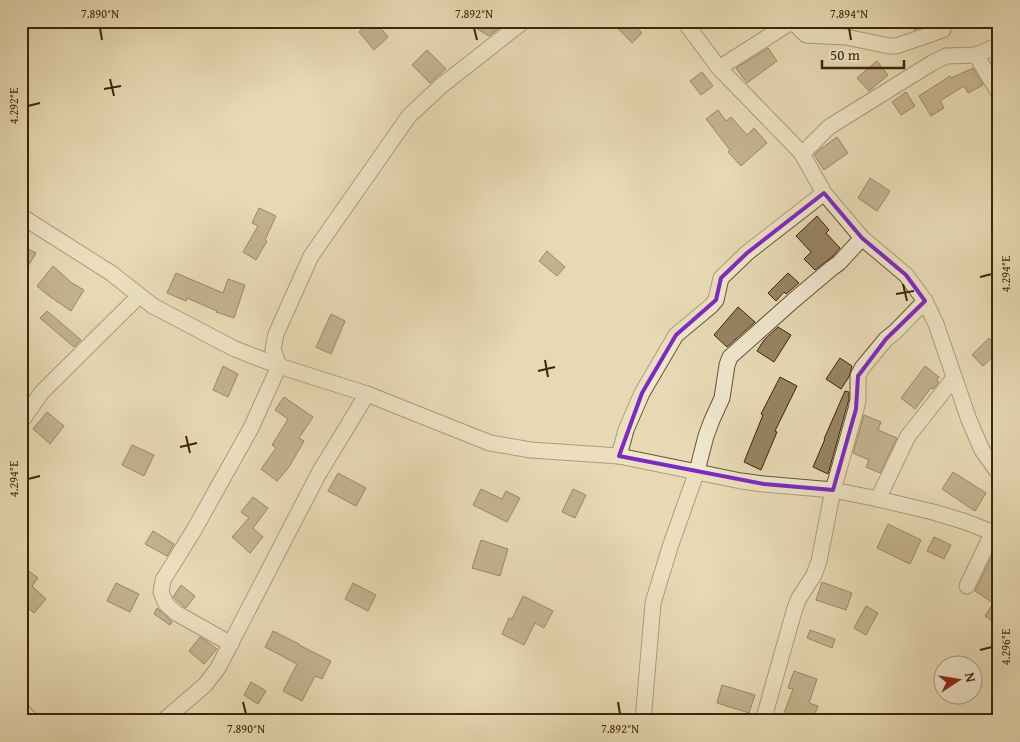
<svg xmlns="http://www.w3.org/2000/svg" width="1020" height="742" font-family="'Gentium Book Plus',serif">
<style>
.building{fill:#978362;stroke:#402509}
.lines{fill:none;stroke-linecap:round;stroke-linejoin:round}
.minor-casing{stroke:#6a5234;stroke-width:17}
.minor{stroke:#efe6ce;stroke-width:15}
.marked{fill:none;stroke:#7b2cbf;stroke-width:4;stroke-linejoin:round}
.ticks{fill:none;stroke:#402509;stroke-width:2}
.neatline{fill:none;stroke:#402509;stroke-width:2}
.ticks-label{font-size:12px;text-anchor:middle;fill:#402509}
</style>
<rect width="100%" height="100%" fill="#e7d9b4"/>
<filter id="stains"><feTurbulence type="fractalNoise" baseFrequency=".004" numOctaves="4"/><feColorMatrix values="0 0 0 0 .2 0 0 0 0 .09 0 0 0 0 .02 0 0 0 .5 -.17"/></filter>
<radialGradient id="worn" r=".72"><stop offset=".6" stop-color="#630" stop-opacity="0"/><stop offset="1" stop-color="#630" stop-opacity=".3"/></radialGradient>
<!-- building -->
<g class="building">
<path d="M 371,21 L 375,21 L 388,37 L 374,50 L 359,32 Z"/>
<path d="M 464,21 L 496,21 L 502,25 L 501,27 L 489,36 Z"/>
<path d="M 611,21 L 631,21 L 642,33 L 632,43 Z"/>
<path d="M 806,21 L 834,21 L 824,27 L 810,26 Z"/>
<path d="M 911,21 L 934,21 L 934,23 L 914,30 Z"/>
<path d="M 768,48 L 777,61 L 747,83 L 736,68 Z"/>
<path d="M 427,50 L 446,69 L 430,83 L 412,65 Z"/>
<path d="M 999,58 L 999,74 L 991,62 Z"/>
<path d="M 877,61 L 888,75 L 869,91 L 857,78 Z"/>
<path d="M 973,68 L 983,85 L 968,93 L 964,86 L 940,101 L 944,108 L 931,116 L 919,96 L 950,76 L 951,78 Z"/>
<path d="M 702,72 L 713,86 L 701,95 L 690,81 Z"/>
<path d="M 906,92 L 915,106 L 901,115 L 892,102 Z"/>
<path d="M 718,110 L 726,121 L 731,117 L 747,135 L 754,128 L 767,143 L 741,166 L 728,152 L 730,150 L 706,119 Z"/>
<path d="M 837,137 L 848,153 L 824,170 L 814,155 L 819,150 Z"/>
<path d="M 870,178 L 890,191 L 877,211 L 858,198 Z"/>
<path d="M 259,208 L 276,216 L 265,240 L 267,241 L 256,260 L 243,252 L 258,226 L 252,223 Z"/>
<path d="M 817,216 L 829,230 L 826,233 L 840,248 L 833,256 L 815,270 L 804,259 L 811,252 L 796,236 Z"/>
<path d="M 28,249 L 36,253 L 21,278 L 21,260 Z"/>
<path d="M 547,251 L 565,267 L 557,276 L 539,261 Z"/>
<path d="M 53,266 L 72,283 L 84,290 L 71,311 L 49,296 L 37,286 Z"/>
<path d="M 176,273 L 223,293 L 228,279 L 245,285 L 234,318 L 216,312 L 217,311 L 187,298 L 186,301 L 167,293 Z"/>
<path d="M 788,273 L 799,283 L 786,294 L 784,292 L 776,301 L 768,293 Z"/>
<path d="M 738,307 L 755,322 L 727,347 L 714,335 Z"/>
<path d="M 47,311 L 81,340 L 74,347 L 40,318 Z"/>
<path d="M 331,314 L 345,321 L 331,354 L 316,347 Z"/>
<path d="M 778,327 L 791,335 L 774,362 L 757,351 L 764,340 Z"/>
<path d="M 989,338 L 999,349 L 999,351 L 983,366 L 972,355 Z"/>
<path d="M 840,358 L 852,366 L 849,377 L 841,389 L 826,379 Z"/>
<path d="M 223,366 L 238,374 L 228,397 L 213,390 Z"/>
<path d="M 925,366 L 939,377 L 937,380 L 939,382 L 933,389 L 931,388 L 915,409 L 901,398 Z"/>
<path d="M 780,377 L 797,386 L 775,431 L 777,432 L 761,470 L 744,462 L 763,415 L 761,414 Z"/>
<path d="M 845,391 L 849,392 L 849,399 L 828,474 L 813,467 L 825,439 L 824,439 Z"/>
<path d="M 284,397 L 313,417 L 299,438 L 304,441 L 289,467 L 277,481 L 261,469 L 276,448 L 272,445 L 288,419 L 275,410 Z"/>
<path d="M 47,412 L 64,426 L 50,444 L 33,429 Z"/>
<path d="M 864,415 L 881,422 L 878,430 L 897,438 L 880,473 L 866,467 L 869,460 L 853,453 Z"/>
<path d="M 132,445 L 154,455 L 144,476 L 122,465 Z"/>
<path d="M 953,472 L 986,493 L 975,511 L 942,489 Z"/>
<path d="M 338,473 L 366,488 L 356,506 L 328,491 Z"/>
<path d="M 481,489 L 502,499 L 506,491 L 520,498 L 507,522 L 473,505 Z"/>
<path d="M 573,489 L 586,495 L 575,518 L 562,512 Z"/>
<path d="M 253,497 L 268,508 L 253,528 L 263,537 L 250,553 L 232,537 L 249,518 L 241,512 Z"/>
<path d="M 888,524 L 921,540 L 910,564 L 877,548 Z"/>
<path d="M 153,531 L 174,544 L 167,556 L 145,544 Z"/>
<path d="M 934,537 L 951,545 L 944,559 L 927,551 Z"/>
<path d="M 481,540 L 508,549 L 500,576 L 472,568 Z"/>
<path d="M 992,556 L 999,561 L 999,626 L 985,616 L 993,603 L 975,591 Z"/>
<path d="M 21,565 L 38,578 L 32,586 L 46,599 L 34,613 L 23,604 L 29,597 L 21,591 Z"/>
<path d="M 822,582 L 852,593 L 846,610 L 816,600 Z"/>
<path d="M 116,583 L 139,594 L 130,612 L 107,601 Z"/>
<path d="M 353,583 L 376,595 L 368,611 L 345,599 Z"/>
<path d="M 181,585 L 195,596 L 186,608 L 182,605 L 173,597 Z"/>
<path d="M 523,596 L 553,611 L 544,628 L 535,623 L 524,645 L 502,634 L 509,618 L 512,619 Z"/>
<path d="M 866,606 L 878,613 L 866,635 L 854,628 Z"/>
<path d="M 157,608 L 172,622 L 170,625 L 154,614 Z"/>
<path d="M 810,630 L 835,639 L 832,648 L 807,638 Z"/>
<path d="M 273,631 L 299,644 L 299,645 L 331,661 L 322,679 L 315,676 L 302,701 L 283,691 L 297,664 L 265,647 Z"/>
<path d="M 200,637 L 209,643 L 217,649 L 204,664 L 189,651 Z"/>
<path d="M 794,671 L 817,679 L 809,703 L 818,706 L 812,721 L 804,721 L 784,713 L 793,689 L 788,688 Z"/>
<path d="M 251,682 L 266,691 L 258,704 L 244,695 Z"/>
<path d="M 722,685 L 755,695 L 749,713 L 717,703 Z"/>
</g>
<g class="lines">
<!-- minor casing -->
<g class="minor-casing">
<g id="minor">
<path d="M 684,21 L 719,68 L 792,143 L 802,154 L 824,193 L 862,238 L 906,275 L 925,301 L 936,324 L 969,420 L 982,450 L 999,474"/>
<path d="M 976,55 L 999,93"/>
<path d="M 719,68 L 788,24 L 795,24 L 806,35 L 846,37 L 889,46 L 896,46 L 943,30"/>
<path d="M 802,154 L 829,127 L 932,63 L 946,56 L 976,55 L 999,45"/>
<path d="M 21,216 L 111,273 L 153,306 L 235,349 L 279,366 L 367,394 L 490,443 L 531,450 L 619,456 L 741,481 L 764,484 L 833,490 L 878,499 L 933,512 L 966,522 L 999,535"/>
<path d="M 21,422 L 42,392 L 139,296"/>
<path d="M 619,456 L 626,430 L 642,393 L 676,335 L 711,306 L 716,300 L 721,278 L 747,253 L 824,193"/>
<path d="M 878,499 L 908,436 L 954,378"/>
<path d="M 967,586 L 993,532"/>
<path d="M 231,644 L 176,613 L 166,604 L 161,592 L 163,580 L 194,530 L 251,428 L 279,366 L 273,349 L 276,334 L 311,256 L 409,116 L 441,86 L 524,21"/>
<path d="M 21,710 L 32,721"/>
<path d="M 163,721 L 205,685 L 218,668 L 319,473 L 367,394"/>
<path d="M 643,721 L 653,603 L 670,547 L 697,471 L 706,436 L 712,420 L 722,398 L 727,365 L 730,357 L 794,300 L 832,268 L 839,263 L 862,238"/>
<path d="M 763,721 L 795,608 L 799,598 L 814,575 L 819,561 L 833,490 L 856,409 L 858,400 L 858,376 L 862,368 L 886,339 L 895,332 L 925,301"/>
</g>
</g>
<!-- minor -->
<use href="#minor" class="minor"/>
</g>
<!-- marked area -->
<path d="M0 0H1020V742H0ZM 824,193 L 862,238 L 906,275 L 925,301 L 886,339 L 858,376 L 856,409 L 833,490 L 764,484 L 619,456 L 642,393 L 676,335 L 716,300 L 721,278 L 747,253 Z" fill="#e7d9b4" fill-opacity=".55" fill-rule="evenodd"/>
<path class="marked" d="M 824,193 L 862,238 L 906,275 L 925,301 L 886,339 L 858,376 L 856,409 L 833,490 L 764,484 L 619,456 L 642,393 L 676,335 L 716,300 L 721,278 L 747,253 Z"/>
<!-- ticks -->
<path class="ticks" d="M 100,28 L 102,40M 474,28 L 477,40M 849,28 L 851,40M 110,79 L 114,96M 104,89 L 121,86M 28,106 L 40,103M 980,277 L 992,274M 903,284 L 907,301M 896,294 L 914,291M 545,360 L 548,377M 538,371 L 555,367M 186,436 L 190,453M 180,447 L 197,443M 28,479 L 40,476M 980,650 L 992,647M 243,702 L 246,714M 618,702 L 620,714"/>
<!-- margin -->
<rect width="1020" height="742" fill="none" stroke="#e7d9b4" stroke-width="55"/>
<!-- north arrow -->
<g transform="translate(958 680) rotate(78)"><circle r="24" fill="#efe6ce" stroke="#a9997f"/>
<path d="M0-4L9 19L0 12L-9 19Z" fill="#8f2418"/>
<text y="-8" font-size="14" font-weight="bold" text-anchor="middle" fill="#402509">N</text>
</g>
<!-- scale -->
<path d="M822 60v8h82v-8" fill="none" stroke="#402509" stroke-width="2.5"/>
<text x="830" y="60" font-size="15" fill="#402509" stroke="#efe6ce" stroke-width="4" paint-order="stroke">50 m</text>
<rect x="28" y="28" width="964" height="686" class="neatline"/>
<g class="ticks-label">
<text x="100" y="18">7.890°N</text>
<text x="474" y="18">7.892°N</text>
<text x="849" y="18">7.894°N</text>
<text transform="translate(14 106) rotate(-90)" y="4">4.292°E</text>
<text transform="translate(1006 274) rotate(-90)" y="4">4.294°E</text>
<text transform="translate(14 479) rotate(-90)" y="4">4.294°E</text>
<text transform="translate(1006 647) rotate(-90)" y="4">4.296°E</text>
<text x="246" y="733">7.890°N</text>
<text x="620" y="733">7.892°N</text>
</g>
<rect width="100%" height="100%" filter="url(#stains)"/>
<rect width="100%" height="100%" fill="url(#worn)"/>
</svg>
